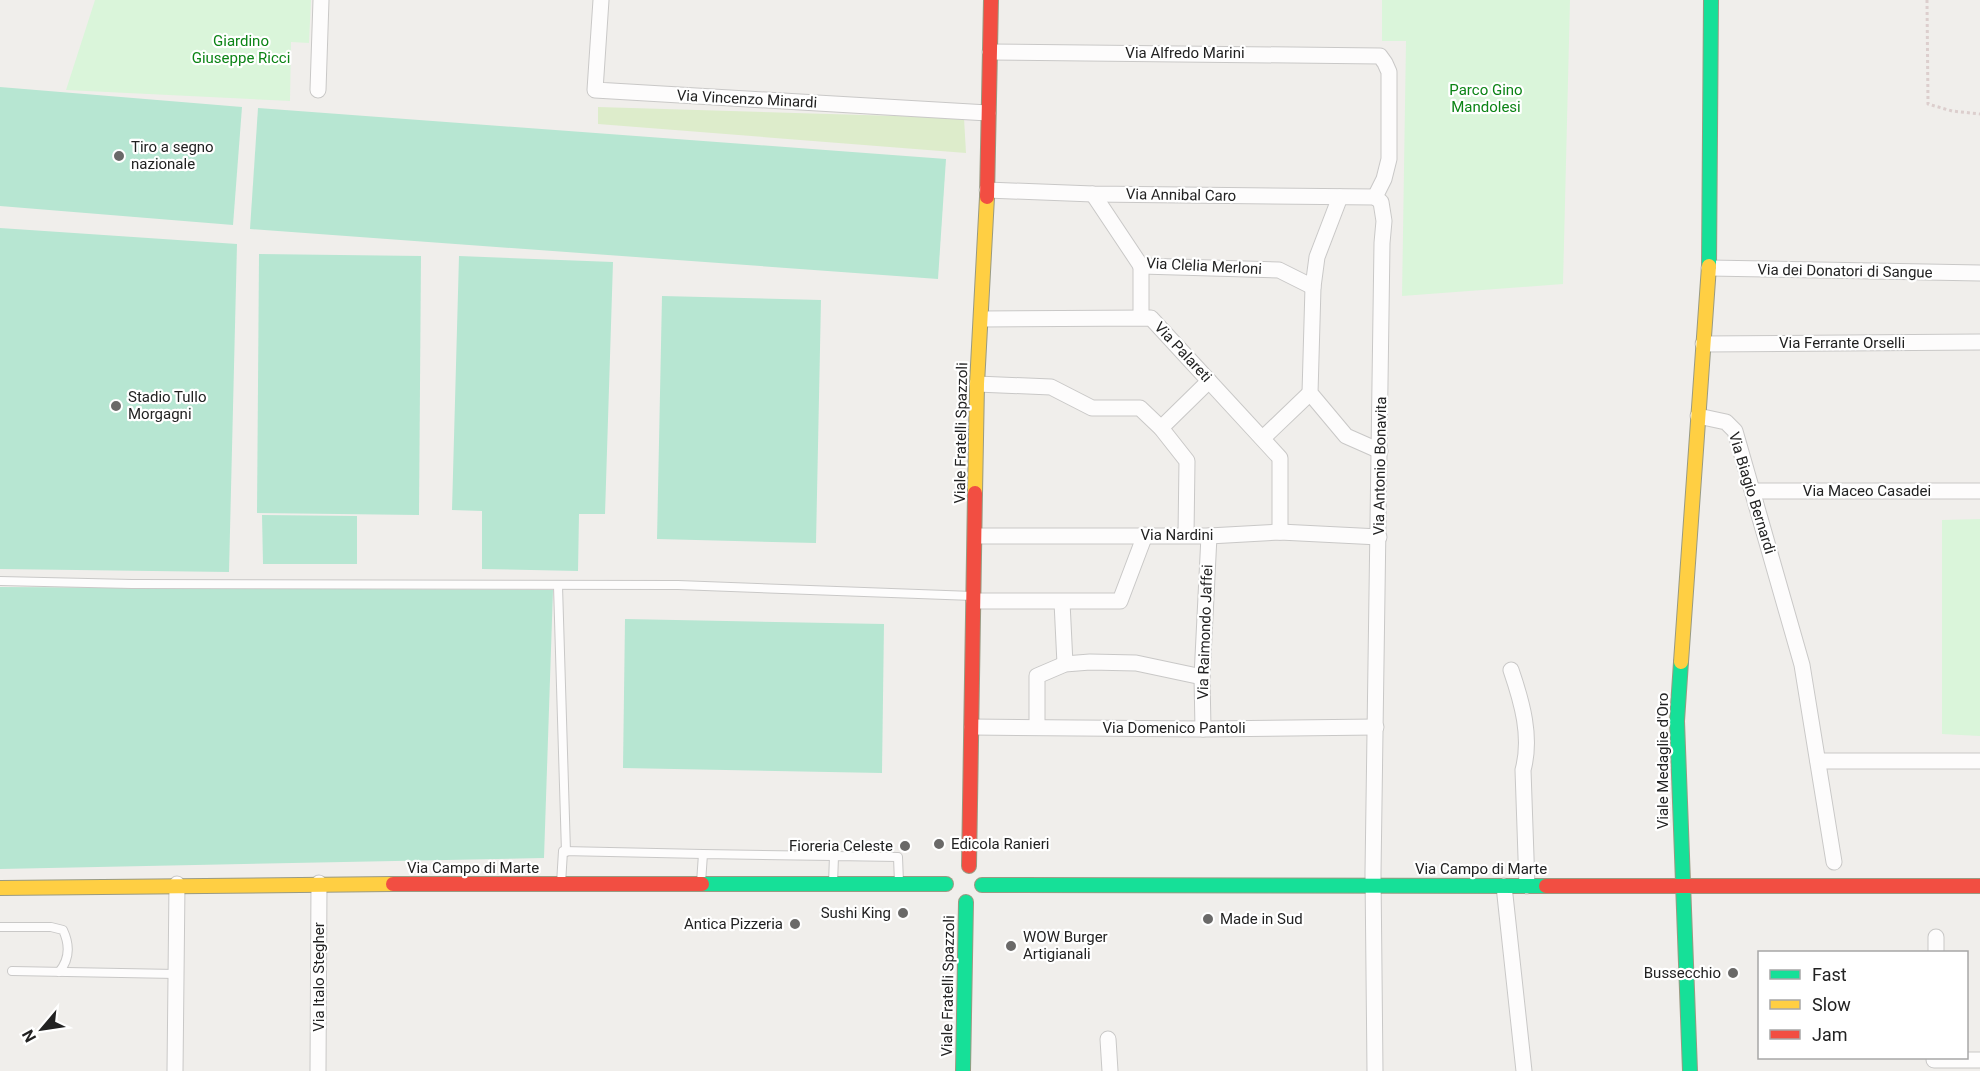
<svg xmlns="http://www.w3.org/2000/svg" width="1980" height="1071" font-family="Roboto,sans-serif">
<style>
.grass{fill:#ddeccb}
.park{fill:#daf5da}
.pitch{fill:#b7e6d2}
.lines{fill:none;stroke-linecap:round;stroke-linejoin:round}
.lane-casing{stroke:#c9c8c7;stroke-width:10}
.street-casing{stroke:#c9c8c7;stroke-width:17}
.fast-casing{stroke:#999a82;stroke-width:16}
.slow-casing{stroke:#999a82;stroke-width:16}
.jam-casing{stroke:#999a82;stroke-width:16}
.path{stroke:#dccecd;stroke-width:3;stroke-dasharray:3 3;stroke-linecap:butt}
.lane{stroke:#fdfcfc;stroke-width:8}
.street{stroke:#fdfcfc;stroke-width:15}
.fast{stroke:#16e098;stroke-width:14}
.slow{stroke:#ffcf43;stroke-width:14}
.jam{stroke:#f24e42;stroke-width:14}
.poi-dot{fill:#6a6968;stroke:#fff;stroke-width:2}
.labels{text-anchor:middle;stroke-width:4.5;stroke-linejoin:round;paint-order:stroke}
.park-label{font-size:15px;fill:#0c8416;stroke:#fff}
.street-label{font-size:15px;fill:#222;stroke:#fff}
.poi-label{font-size:15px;fill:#222;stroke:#fff;text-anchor:start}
</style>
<rect width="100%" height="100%" fill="#f0eeeb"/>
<!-- grass -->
<path class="grass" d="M 598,107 L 964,118 L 966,153 L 598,124 Z"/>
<!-- park -->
<g class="park">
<path d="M 95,0 L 311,0 L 309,43 L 291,42 L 290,101 L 66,90 Z"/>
<path d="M 1382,0 L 1570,0 L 1563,284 L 1402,296 L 1406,41 L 1382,41 Z"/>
<path d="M 1980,519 L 1980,736 L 1942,734 L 1942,520 Z"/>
</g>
<!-- pitch -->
<g class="pitch">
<path d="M 0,87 L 242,107 L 233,225 L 0,206 Z"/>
<path d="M 258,108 L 946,159 L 938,279 L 250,229 Z"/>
<path d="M 0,228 L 237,244 L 229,572 L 0,569 Z"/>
<path d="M 259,254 L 421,256 L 419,515 L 257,513 Z"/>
<path d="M 459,256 L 613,262 L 605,514 L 579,514 L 578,571 L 482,569 L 482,511 L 452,510 Z"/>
<path d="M 662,296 L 821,300 L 816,543 L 657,539 Z"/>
<path d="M 262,515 L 357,516 L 357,564 L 263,564 Z"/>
<path d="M 0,587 L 553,590 L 544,858 L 0,869 Z"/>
<path d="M 625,619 L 884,624 L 882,773 L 623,768 Z"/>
</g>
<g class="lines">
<!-- lane casing -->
<g class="lane-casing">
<g id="lane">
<path d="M 0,581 L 132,584 L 678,585 L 973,596"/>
<path d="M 558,586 L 566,852"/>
<path d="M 701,883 L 703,854 L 834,856"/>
<path d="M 561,884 L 563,851 L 703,854"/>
<path d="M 833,884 L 834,856 L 898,857 L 899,883"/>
<path d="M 0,927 L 51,927 L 63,930 C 70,945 70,959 59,972"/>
<path d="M 12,971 L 176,974"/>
</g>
</g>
<!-- street casing -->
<g class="street-casing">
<g id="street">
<path d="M 601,0 L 595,90 L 988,113"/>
<path d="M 990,52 L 1380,56 L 1385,63 L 1389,72 L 1389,159 L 1384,179 L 1375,197"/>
<path d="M 318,90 L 321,0"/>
<path d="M 987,190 L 1093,194 L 1375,197"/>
<path d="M 1093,194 L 1141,266"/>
<path d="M 1340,197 L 1317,257 L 1313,287 L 1310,393 L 1346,436 L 1380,451"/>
<path d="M 1375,197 L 1381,202 L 1384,221 L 1382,243 L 1373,873 L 1375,1071"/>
<path d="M 1141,266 L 1279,270 L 1313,287"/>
<path d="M 1141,266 L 1141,317"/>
<path d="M 1709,268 L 1980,273"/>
<path d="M 982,319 L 1151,318 L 1280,458 L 1280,532"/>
<path d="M 1703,344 L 1980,342"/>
<path d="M 977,384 L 1051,387 L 1092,408 L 1140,408 L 1161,428 L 1187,461 L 1186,535"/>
<path d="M 1698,416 L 1726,422 L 1735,431 L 1802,665 L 1834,862"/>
<path d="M 1161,428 L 1209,381"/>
<path d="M 1263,438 L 1310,393"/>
<path d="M 1753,491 L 1980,491"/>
<path d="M 976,536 L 1209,536 L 1280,532 L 1379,537"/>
<path d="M 974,601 L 1120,601 L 1145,535"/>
<path d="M 1062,602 L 1065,664"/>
<path d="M 1511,670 C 1522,702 1532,737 1523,770 L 1527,886"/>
<path d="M 972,727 L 1203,729 L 1376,727"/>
<path d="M 1037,727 L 1037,676 L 1065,664 L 1090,662 L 1136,663 L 1202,677"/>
<path d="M 1203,729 L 1202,677 L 1209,536"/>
<path d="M 1818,761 L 1980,761"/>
<path d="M 1504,886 L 1524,1071"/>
<path d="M 1936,952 L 1936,937"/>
<path d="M 1108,1039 L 1110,1071"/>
<path d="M 1934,1060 L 1980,1060"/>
<path d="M 175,1071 L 177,884"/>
<path d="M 318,1071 L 319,883"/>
</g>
</g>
<!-- fast casing -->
<g class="fast-casing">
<g id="fast">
<path d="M 1709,266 L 1711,0"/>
<path d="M 1681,662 L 1677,721 L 1690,1071"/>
<path d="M 702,884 L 946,884"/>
<path d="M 982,885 L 1546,886"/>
<path d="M 963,1071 L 966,902"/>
</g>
</g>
<!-- slow casing -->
<g class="slow-casing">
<g id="slow">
<path d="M 975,493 L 977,384 L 987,197"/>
<path d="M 1681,662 L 1709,266"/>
<path d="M 0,888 L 393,884"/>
</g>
</g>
<!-- jam casing -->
<g class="jam-casing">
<g id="jam">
<path d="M 987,197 L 991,0"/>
<path d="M 969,866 L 975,493"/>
<path d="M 393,884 L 702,884"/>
<path d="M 1546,886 L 1980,886"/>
</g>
</g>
<!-- path -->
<path class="path" d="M 1927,0 L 1928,104 L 1952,111 L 1980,114"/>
<!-- lane -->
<use href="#lane" class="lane"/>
<!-- street -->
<use href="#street" class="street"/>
<!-- fast -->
<use href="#fast" class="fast"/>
<!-- slow -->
<use href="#slow" class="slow"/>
<!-- jam -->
<use href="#jam" class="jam"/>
</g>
<!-- markers -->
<g class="poi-dot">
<circle cx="119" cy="156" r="6"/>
<circle cx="116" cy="406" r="6"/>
<circle cx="939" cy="844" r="6"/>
<circle cx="905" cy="846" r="6"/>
<circle cx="903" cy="913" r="6"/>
<circle cx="1208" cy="919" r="6"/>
<circle cx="795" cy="924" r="6"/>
<circle cx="1011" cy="946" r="6"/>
<circle cx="1733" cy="973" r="6"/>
</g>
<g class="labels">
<!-- park labels -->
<g class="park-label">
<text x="241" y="46">Giardino<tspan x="241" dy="17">Giuseppe Ricci</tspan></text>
<text x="1486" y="95">Parco Gino<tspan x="1486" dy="17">Mandolesi</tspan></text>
</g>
<!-- street labels -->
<g class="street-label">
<text x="1185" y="58">Via Alfredo Marini</text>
<text transform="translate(747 99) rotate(3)" y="5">Via Vincenzo Minardi</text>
<text transform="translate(1181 195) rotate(1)" y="5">Via Annibal Caro</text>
<text transform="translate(1204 266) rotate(3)" y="5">Via Clelia Merloni</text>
<text transform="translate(1845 271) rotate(1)" y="5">Via dei Donatori di Sangue</text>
<text x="1842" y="348">Via Ferrante Orselli</text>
<text transform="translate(1183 352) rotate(47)" y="5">Via Palareti</text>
<text transform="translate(961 433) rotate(-89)" y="5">Viale Fratelli Spazzoli</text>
<text transform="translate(1380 466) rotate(-89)" y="5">Via Antonio Bonavita</text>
<text x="1867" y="496">Via Maceo Casadei</text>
<text transform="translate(1752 493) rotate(73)" y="5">Via Biagio Bernardi</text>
<text x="1177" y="540">Via Nardini</text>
<text transform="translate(1205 632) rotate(-88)" y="5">Via Raimondo Jaffei</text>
<text x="1174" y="733">Via Domenico Pantoli</text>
<text transform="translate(1663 761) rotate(-90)" y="5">Viale Medaglie d'Oro</text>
<text x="473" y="873">Via Campo di Marte</text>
<text x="1481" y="874">Via Campo di Marte</text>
<text transform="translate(319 977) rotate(-90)" y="5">Via Italo Stegher</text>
<text transform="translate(948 986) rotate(-89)" y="5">Viale Fratelli Spazzoli</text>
</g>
<!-- poi labels -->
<g class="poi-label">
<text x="131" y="152">Tiro a segno<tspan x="131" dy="17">nazionale</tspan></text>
<text x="128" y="402">Stadio Tullo<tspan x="128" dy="17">Morgagni</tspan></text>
<text x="951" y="849">Edicola Ranieri</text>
<text x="893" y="851" text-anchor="end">Fioreria Celeste</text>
<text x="891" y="918" text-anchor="end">Sushi King</text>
<text x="1220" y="924">Made in Sud</text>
<text x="783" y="929" text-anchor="end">Antica Pizzeria</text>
<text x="1023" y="942">WOW Burger<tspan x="1023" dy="17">Artigianali</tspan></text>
<text x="1721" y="978" text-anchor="end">Bussecchio</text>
</g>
</g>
<!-- legend -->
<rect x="1758" y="951" width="210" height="108" fill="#ffffff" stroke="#a7a7a7" stroke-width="1.5"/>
<rect x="1770" y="970" width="30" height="9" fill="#16e098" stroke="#a7a7a7" stroke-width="1.5"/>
<text x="1812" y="981" font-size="18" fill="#222222">Fast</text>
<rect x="1770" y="1000" width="30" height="9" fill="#ffcf43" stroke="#a7a7a7" stroke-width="1.5"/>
<text x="1812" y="1011" font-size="18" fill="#222222">Slow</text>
<rect x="1770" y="1030" width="30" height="9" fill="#f24e42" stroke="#a7a7a7" stroke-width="1.5"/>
<text x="1812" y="1041" font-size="18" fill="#222222">Jam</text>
<!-- north arrow -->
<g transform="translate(42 1029) rotate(241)" stroke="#ffffff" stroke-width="4.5" paint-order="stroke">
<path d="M0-4.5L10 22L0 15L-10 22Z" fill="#222222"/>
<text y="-9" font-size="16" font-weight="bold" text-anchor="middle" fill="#222222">N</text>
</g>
</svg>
